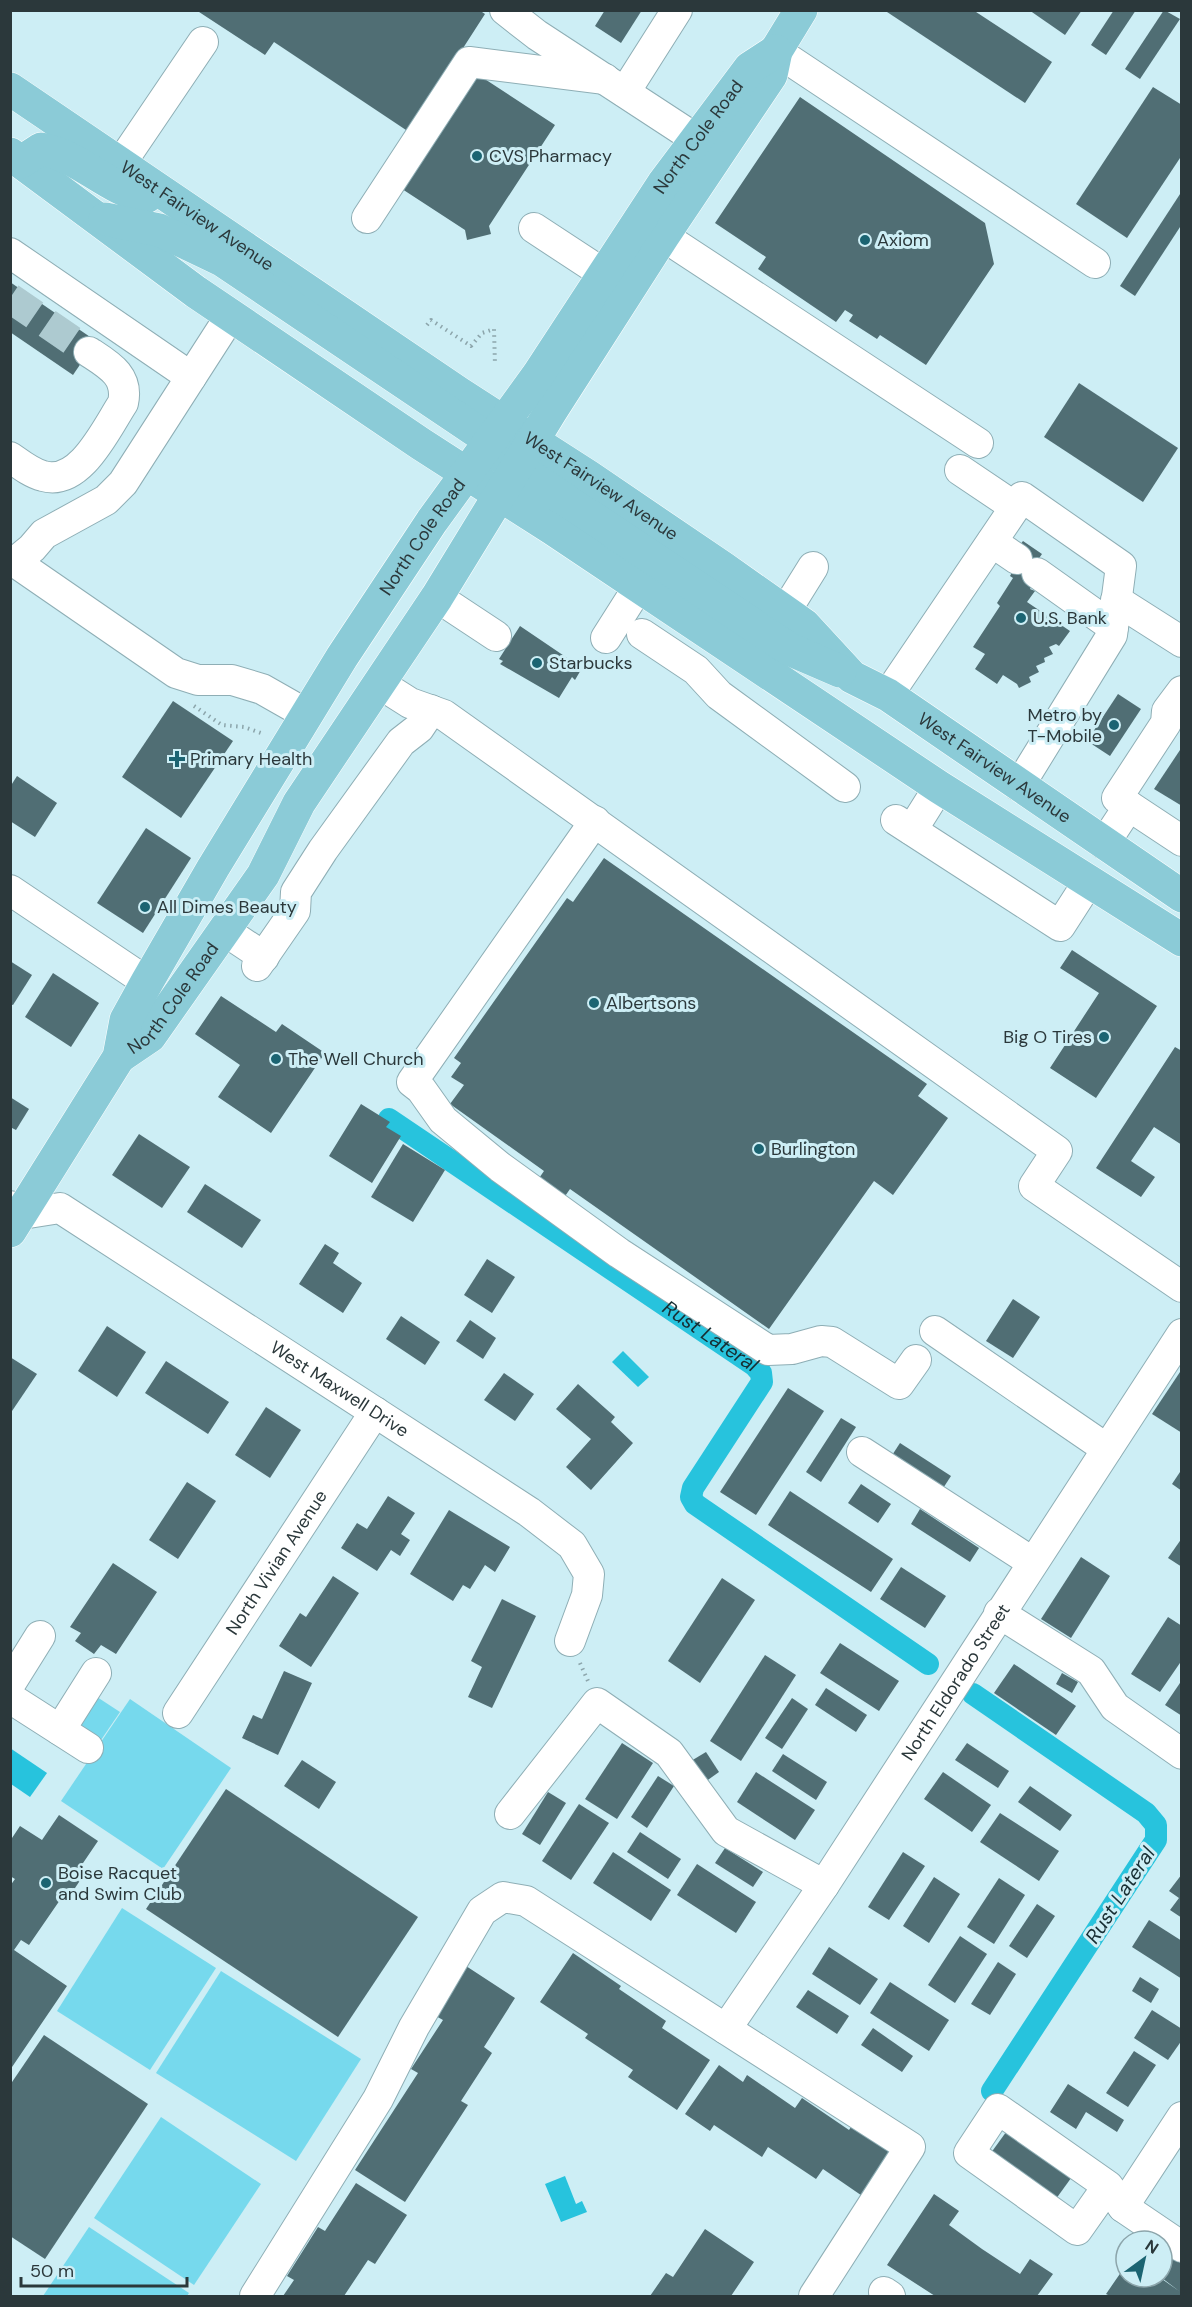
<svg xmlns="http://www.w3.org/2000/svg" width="1192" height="2307" font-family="'DM Sans',sans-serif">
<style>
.green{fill:#76d9ed}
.water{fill:#27c3dd}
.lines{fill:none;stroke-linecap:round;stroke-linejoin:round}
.canal{stroke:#27c3dd;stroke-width:22}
.building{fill:#506e74}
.minor-tunnel{stroke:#adcad0;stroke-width:30;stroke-dasharray:30 15;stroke-linecap:butt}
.minor-casing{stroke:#8eaeb5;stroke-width:32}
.major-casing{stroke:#fff;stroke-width:34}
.path{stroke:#8ca5ab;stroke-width:4;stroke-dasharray:1.5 4.5;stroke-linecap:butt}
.minor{stroke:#fff;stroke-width:30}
.major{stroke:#8bcbd7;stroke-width:33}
.poi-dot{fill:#1b6472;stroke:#cdeef5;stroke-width:2}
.labels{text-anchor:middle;stroke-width:6;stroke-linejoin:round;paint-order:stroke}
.street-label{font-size:18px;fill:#2b383b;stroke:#cdeef5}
.poi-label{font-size:18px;fill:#2b383b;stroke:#cdeef5;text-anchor:start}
.water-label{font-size:20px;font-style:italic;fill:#172e33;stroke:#cdeef5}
</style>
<rect width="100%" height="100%" fill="#cdeef5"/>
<!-- green -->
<g class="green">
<path d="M 97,1697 L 120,1712 L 101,1740 L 78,1725 Z"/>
<path d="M 130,1699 L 231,1768 L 163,1869 L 61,1801 Z"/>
<path d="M 122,1908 L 216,1968 L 150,2070 L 57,2011 Z"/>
<path d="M 221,1971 L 361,2059 L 296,2161 L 156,2073 Z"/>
<path d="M 161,2117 L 261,2184 L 194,2285 L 94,2218 Z"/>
<path d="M 89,2227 L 189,2293 L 187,2296 L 43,2296 Z"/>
</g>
<!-- water -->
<g class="water">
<path d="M 623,1351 L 649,1377 L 638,1387 L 612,1362 Z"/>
<path d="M 10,1748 L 47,1773 L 30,1797 L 11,1784 Z"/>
<path d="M 565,2176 L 576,2204 L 582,2201 L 587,2212 L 561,2222 L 545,2184 Z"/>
</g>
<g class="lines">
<!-- canal -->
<g class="canal">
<path id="s1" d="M 389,1119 L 755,1366 L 761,1373 L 762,1382 L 693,1488 L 691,1497 L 695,1504 L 928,1664"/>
<path d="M 973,1694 L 1146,1813 L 1156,1825 L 1156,1840 L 992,2091"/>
</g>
</g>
<!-- building -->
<g class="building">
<path d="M 196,10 L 479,10 L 485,14 L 409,132 L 274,42 L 265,55 Z"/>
<path d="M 605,10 L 642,10 L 621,43 L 595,26 Z"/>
<path d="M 884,10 L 973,10 L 1052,62 L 1025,103 Z"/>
<path d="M 1029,10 L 1082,10 L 1065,35 Z"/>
<path d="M 1114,10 L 1136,10 L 1106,55 L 1091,45 Z"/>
<path d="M 1164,10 L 1180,19 L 1140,79 L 1125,69 Z"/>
<path d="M 474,72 L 555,125 L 489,226 L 491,234 L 467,240 L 465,230 L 399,187 Z"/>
<path d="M 1153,87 L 1182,105 L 1182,155 L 1127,238 L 1076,204 Z"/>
<path d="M 800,97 L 985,223 L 994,264 L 926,365 L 880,335 L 877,339 L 849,321 L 853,315 L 845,310 L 836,322 L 758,269 L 766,257 L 715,223 Z"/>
<path d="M 1182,191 L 1182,224 L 1135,296 L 1120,286 Z"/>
<path d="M 10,282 L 96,341 L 73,375 L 10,332 Z"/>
<path d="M 1079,383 L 1178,448 L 1143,502 L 1044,437 Z"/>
<path d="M 1023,541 L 1042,554 L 1035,564 L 1037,578 L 1030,589 L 1035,591 L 1027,602 L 1070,631 L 1059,646 L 1056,644 L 1049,647 L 1053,654 L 1044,658 L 1045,662 L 1036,666 L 1039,672 L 1029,677 L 1031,682 L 1019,688 L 1017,684 L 1003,675 L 997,684 L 975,669 L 985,654 L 973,647 L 1000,606 L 997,603 L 1013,578 L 1010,576 L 1016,565 L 1016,550 Z"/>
<path d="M 520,626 L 582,668 L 575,680 L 572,677 L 559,698 L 500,664 L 503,661 L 499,659 Z"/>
<path d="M 1118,694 L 1141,709 L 1110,756 L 1087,741 Z"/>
<path d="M 173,701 L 233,741 L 181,818 L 122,777 Z"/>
<path d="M 1182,747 L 1182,806 L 1154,789 Z"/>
<path d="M 17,776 L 57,803 L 35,837 L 10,821 L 10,787 Z"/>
<path d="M 146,828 L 191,858 L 143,933 L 97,903 Z"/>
<path d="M 604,858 L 927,1084 L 918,1096 L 948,1118 L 893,1195 L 874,1181 L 769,1329 L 570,1189 L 561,1202 L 535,1184 L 544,1171 L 450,1104 L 464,1085 L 451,1077 L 461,1063 L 454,1058 L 567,898 L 573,902 Z"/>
<path d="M 1072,950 L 1157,1006 L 1096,1098 L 1050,1068 L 1099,993 L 1060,968 Z"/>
<path d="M 10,961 L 32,975 L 13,1005 L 10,1004 Z"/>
<path d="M 53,973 L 99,1003 L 71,1047 L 25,1017 Z"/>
<path d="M 221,996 L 276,1032 L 282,1024 L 325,1053 L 271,1133 L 218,1097 L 240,1065 L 195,1034 Z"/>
<path d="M 1175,1047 L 1182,1051 L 1182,1145 L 1154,1127 L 1131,1161 L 1155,1177 L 1141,1197 L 1096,1168 Z"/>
<path d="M 10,1097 L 29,1109 L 16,1130 L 10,1127 Z"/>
<path d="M 361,1104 L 390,1122 L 386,1127 L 401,1136 L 372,1183 L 329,1156 Z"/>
<path d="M 139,1134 L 190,1167 L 162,1208 L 112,1175 Z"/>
<path d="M 403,1144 L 445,1170 L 413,1222 L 371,1197 Z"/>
<path d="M 205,1184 L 261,1220 L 242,1248 L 187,1212 Z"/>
<path d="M 325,1244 L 339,1253 L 333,1263 L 362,1283 L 343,1313 L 299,1284 Z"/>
<path d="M 487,1259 L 515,1277 L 492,1313 L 464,1295 Z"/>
<path d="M 1013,1299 L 1040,1317 L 1013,1358 L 986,1341 Z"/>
<path d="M 401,1316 L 440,1342 L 425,1365 L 386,1339 Z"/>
<path d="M 470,1320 L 496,1338 L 483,1359 L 456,1341 Z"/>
<path d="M 107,1326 L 146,1352 L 117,1397 L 78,1371 Z"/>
<path d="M 10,1357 L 37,1374 L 10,1414 Z"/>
<path d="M 166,1361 L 229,1402 L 208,1434 L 145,1393 Z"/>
<path d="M 1182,1369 L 1182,1433 L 1152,1414 Z"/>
<path d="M 504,1373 L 534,1394 L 515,1421 L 484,1400 Z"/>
<path d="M 578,1384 L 615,1417 L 611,1422 L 633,1443 L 591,1490 L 566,1467 L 591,1439 L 556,1409 Z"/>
<path d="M 788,1388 L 824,1411 L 756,1515 L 720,1492 Z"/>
<path d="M 266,1407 L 301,1430 L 270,1478 L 235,1455 Z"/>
<path d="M 841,1418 L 856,1427 L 821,1482 L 806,1472 Z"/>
<path d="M 900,1443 L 951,1476 L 938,1496 L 887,1463 Z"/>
<path d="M 1182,1469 L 1182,1491 L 1172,1484 Z"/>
<path d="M 187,1482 L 216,1501 L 178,1559 L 149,1540 Z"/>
<path d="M 861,1484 L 891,1504 L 878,1523 L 848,1503 Z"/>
<path d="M 790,1491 L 893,1559 L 871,1592 L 768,1525 Z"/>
<path d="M 388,1496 L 415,1513 L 401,1534 L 410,1540 L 400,1556 L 391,1550 L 377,1571 L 341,1548 L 357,1523 L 367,1529 Z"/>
<path d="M 920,1509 L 979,1548 L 970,1562 L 911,1524 Z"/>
<path d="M 449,1510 L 510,1547 L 495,1572 L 485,1565 L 470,1589 L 463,1585 L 453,1601 L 410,1574 Z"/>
<path d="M 1182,1538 L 1182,1567 L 1168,1558 Z"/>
<path d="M 1081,1557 L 1110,1576 L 1071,1638 L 1041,1619 Z"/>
<path d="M 113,1563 L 157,1592 L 116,1654 L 101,1645 L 94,1654 L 75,1641 L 81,1633 L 70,1627 Z"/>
<path d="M 901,1567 L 946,1596 L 925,1628 L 880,1599 Z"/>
<path d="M 333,1576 L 359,1593 L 311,1667 L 279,1646 L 300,1613 L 306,1617 Z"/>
<path d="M 722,1578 L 755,1600 L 700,1683 L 668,1661 Z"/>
<path d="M 502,1599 L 536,1616 L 492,1708 L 468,1697 L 482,1667 L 471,1661 Z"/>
<path d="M 1168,1617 L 1182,1626 L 1182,1660 L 1160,1692 L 1131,1674 Z"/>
<path d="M 840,1643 L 899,1681 L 879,1711 L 820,1673 Z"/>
<path d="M 765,1655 L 796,1675 L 741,1761 L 710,1741 Z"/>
<path d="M 1014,1664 L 1076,1706 L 1056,1735 L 994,1693 Z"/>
<path d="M 284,1671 L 312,1683 L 278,1755 L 242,1738 L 253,1715 L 262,1719 Z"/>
<path d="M 1062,1673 L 1078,1682 L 1072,1693 L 1056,1684 Z"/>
<path d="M 1182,1680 L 1182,1716 L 1165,1705 Z"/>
<path d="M 826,1688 L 867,1715 L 856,1732 L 815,1705 Z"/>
<path d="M 792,1698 L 808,1709 L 782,1749 L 765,1738 Z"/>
<path d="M 622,1743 L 653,1763 L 617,1819 L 585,1799 Z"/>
<path d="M 967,1743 L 1009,1771 L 998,1788 L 955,1760 Z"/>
<path d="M 706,1752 L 719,1772 L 705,1782 L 691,1761 Z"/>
<path d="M 783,1754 L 827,1782 L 816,1800 L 772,1771 Z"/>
<path d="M 302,1760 L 336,1782 L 319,1809 L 284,1786 Z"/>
<path d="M 756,1772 L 815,1810 L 795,1840 L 737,1802 Z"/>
<path d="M 943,1772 L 991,1805 L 972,1832 L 924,1799 Z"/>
<path d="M 658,1776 L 674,1786 L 647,1828 L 631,1817 Z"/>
<path d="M 1030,1786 L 1072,1815 L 1060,1831 L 1018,1802 Z"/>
<path d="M 226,1789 L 418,1917 L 338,2037 L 146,1909 Z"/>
<path d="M 548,1792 L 566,1803 L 540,1845 L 522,1834 Z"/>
<path d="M 579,1804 L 609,1823 L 571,1880 L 542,1861 Z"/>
<path d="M 1000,1813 L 1059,1851 L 1039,1881 L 980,1842 Z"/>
<path d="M 59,1815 L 98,1841 L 81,1866 L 87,1870 L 65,1903 L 60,1900 L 29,1945 L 21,1940 L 14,1950 L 67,1986 L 10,2070 L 10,1886 L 15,1879 L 10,1876 L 10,1841 L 20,1826 L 42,1840 Z"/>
<path d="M 640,1832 L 681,1859 L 668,1879 L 627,1852 Z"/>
<path d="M 725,1848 L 763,1872 L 753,1887 L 715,1863 Z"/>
<path d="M 613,1852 L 671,1890 L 651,1921 L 593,1883 Z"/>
<path d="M 903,1852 L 925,1866 L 889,1920 L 868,1907 Z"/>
<path d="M 697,1864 L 756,1902 L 736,1933 L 677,1895 Z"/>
<path d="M 1182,1874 L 1182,1918 L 1170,1910 L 1179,1898 L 1169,1891 Z"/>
<path d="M 934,1877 L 960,1894 L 929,1943 L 903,1926 Z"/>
<path d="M 999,1878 L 1025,1895 L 994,1944 L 967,1927 Z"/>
<path d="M 1037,1904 L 1055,1916 L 1027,1958 L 1009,1946 Z"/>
<path d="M 1149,1920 L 1182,1941 L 1182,1979 L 1132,1947 Z"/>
<path d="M 960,1936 L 987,1954 L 955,2003 L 928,1985 Z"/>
<path d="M 829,1947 L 878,1979 L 860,2005 L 812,1974 Z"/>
<path d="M 573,1953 L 621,1986 L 619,1989 L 666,2021 L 662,2028 L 710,2060 L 677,2110 L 628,2077 L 633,2070 L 585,2038 L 588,2034 L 540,2002 Z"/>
<path d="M 998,1962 L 1016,1974 L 990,2015 L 971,2004 Z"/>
<path d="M 466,1966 L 515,1998 L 484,2047 L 492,2053 L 461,2101 L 468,2105 L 405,2202 L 355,2170 L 418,2073 L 411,2069 L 443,2020 L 434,2015 Z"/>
<path d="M 1140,1977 L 1159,1989 L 1151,2003 L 1132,1991 Z"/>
<path d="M 890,1982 L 949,2020 L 929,2051 L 870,2013 Z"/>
<path d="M 808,1990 L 849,2016 L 837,2034 L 796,2007 Z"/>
<path d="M 1152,2010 L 1182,2029 L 1182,2040 L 1168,2060 L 1134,2038 Z"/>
<path d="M 873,2028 L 913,2056 L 902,2072 L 861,2045 Z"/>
<path d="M 44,2035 L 148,2104 L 45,2259 L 10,2236 L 10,2085 Z"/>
<path d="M 1134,2051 L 1156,2065 L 1128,2107 L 1106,2093 Z"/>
<path d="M 719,2065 L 743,2082 L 747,2075 L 795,2108 L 802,2098 L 849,2130 L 856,2120 L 904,2153 L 871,2202 L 823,2169 L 816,2179 L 768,2147 L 762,2157 L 714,2125 L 710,2131 L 685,2114 Z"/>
<path d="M 1068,2084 L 1124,2120 L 1117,2132 L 1086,2112 L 1076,2129 L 1050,2112 Z"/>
<path d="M 1009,2128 L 1074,2174 L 1053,2203 L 988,2157 Z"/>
<path d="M 356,2183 L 407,2215 L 375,2264 L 368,2260 L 344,2296 L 283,2296 L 294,2280 L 287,2276 L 318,2227 L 325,2231 Z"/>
<path d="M 934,2194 L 959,2211 L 949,2225 L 982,2249 L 1020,2274 L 1030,2259 L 1053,2274 L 1037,2296 L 935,2296 L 887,2265 Z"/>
<path d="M 705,2229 L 754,2262 L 731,2296 L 650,2296 L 666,2273 L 673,2277 Z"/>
<path d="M 1162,2251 L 1182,2264 L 1182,2296 L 1110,2296 L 1106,2294 L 1126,2265 L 1126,2277 L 1159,2277 L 1179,2291 L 1162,2278 Z"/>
</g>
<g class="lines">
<!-- minor-tunnel -->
<path class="minor-tunnel" d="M 10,298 L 89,352"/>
<!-- minor casing -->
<g class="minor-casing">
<g id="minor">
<path d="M 505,10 L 537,35 L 696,139"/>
<path d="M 776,51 L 1095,263"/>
<path d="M 625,92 L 677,10"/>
<path d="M 121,163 L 203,42"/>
<path d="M 367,218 L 469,62 L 605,79"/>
<path d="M 534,228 L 604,274"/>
<path d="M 663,236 L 978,443"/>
<path d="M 10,253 L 191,377"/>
<path d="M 231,315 L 123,483 L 106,500 L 44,534 L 32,548 L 15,562 L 176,673 L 198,680 L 232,680 L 262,689 L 306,714"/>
<path d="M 10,457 C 20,464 31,473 43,476 C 80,487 106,429 123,403 C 129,376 109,365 89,352"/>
<path d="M 960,470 L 1015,507"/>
<path d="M 992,542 L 1017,559"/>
<path d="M 1037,573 L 1113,627"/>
<path d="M 437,597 L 496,636"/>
<path d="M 1116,600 L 1182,642"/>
<path d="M 785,612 L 813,567"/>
<path d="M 642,634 L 696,670 L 719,695 L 845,787"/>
<path d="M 606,638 L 639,586"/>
<path d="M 380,684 L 410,703 L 444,715 L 1057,1151 L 1034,1186 L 1182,1287"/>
<path d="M 1182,691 L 1167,711 L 1166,723 L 1117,798 L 1182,841"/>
<path d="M 888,695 L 1022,497 L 1121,566 L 1112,635 L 1019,786"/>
<path d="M 896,820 L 1060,926 L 1089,881"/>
<path d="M 595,821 L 412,1082 L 421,1089 L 443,1120 L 500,1167 L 619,1253 L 768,1350 L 792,1349 L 821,1341 L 832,1342 L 899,1384 L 916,1360"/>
<path d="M 912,830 L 939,787"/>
<path d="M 1104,844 L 1129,806"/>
<path d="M 10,890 L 147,982"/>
<path d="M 225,931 L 264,957"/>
<path d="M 257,966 L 295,911 L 296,892 L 323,850 L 401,742 L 419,728 L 431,710"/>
<path id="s2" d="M 10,1206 L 22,1214 L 60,1208 L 529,1512 L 572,1545 L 589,1574 L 587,1595 L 570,1641"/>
<path d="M 935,1331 L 1107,1449"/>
<path d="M 862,1452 L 1032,1562"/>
<path d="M 999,1613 L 1091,1671 L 1115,1707 L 1182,1754"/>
<path d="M 10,1684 L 40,1636"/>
<path d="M 10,1698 L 88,1748"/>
<path id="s3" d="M 178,1713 L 375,1412"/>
<path d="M 60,1730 L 96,1673"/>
<path d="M 510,1814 L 597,1703 L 669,1753 L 726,1831 L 824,1885"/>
<path id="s4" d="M 726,2029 L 824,1885 L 1182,1334"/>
<path d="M 1108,2186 L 1077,2230 L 969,2153 L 998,2109 L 1108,2186 L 1123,2207 L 1182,2247"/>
<path d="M 1123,2207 L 1182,2117"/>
<path d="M 884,2292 L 890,2296"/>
<path d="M 255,2296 L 378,2099 L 414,2027 L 482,1911 L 503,1897 L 526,1901 L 910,2147 L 814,2296"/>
</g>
</g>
<!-- major casing -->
<g class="major-casing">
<g id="major">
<path id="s5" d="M 10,89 L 460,394 L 589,477 L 723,568 L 804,625 L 852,677 L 888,695 L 1182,896"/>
<path d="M 10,154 L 196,292 L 421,444 L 553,529 L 939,787 L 1182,940"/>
<path d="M 21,162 L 41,149 C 79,155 108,190 146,197"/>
<path d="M 105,219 L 159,230 L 222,260 L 509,453"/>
<path d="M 498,455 L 789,649 L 840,671"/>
<path id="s6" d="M 119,1057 L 150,1036 L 263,875 L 299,803 L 437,597 L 551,411 L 663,236 L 771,75 L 776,51 L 801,10"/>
<path id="s7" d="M 10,1231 L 119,1057 L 126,1020 L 147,982 L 213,868 L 342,657 L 432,521 L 538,375 L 663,184 L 750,68 L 776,51"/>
</g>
</g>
<!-- path -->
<g class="path">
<path d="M 427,325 L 431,320 L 471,346 L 482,333 L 494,329 L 495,365"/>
<path d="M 194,706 L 222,725 L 244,727 L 264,734"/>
<path d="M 580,1663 L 588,1681"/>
</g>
<!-- minor -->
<use href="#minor" class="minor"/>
<!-- major -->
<use href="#major" class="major"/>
</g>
<!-- markers -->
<g class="poi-dot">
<circle cx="477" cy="156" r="6"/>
<circle cx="865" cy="240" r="6"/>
<circle cx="1021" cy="618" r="6"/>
<circle cx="537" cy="663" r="6"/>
<circle cx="1114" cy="725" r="6"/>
<path d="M174 750h6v6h6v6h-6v6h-6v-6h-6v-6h6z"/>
<circle cx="145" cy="907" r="6"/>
<circle cx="594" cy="1003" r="6"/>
<circle cx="1104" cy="1037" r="6"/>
<circle cx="276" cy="1059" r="6"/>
<circle cx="759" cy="1149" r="6"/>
<circle cx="46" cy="1883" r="6"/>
</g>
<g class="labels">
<!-- street labels -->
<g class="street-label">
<text dy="6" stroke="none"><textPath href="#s7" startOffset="1296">North Cole Road</textPath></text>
<text dy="6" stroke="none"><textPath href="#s5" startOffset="226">West Fairview Avenue</textPath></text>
<text dy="6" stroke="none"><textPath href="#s5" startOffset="712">West Fairview Avenue</textPath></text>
<text dy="6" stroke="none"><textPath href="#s7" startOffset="810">North Cole Road</textPath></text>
<text dy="6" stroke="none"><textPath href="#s5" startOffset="1198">West Fairview Avenue</textPath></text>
<text dy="6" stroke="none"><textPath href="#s6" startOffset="81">North Cole Road</textPath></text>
<text dy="6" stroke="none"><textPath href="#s2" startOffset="386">West Maxwell Drive</textPath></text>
<text dy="6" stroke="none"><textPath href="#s3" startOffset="180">North Vivian Avenue</textPath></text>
<text dy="6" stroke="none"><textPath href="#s4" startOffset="416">North Eldorado Street</textPath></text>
</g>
<!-- poi labels -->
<g class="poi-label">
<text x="489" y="162">CVS Pharmacy</text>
<text x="877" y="246">Axiom</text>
<text x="1033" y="624">U.S. Bank</text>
<text x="549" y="669">Starbucks</text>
<text x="1102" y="721" text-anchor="end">Metro by<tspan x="1102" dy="21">T-Mobile</tspan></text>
<text x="190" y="765">Primary Health</text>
<text x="157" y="913">All Dimes Beauty</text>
<text x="606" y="1009">Albertsons</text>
<text x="1092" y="1043" text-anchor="end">Big O Tires</text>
<text x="288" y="1065">The Well Church</text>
<text x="771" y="1155">Burlington</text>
<text x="58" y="1879">Boise Racquet<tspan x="58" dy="21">and Swim Club</tspan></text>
</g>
<!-- water labels -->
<g class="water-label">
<text dy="7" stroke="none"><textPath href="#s1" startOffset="388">Rust Lateral</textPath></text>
<text transform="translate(1120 1895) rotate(-57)" y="7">Rust Lateral</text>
</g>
</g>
<!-- border -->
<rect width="1192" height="2307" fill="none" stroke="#2b383b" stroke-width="24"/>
<!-- north arrow -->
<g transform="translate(1144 2259) rotate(33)"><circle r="28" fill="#cdeef5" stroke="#8ca5ab" stroke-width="1.5"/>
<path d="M0-4.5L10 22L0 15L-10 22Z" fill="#1b6472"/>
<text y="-9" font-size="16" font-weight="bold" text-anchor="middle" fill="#2b383b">N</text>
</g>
<!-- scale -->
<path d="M21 2277v9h166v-9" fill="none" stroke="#2b383b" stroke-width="3"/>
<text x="30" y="2277" font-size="18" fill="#2b383b" stroke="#cdeef5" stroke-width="4.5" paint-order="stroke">50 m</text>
</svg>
